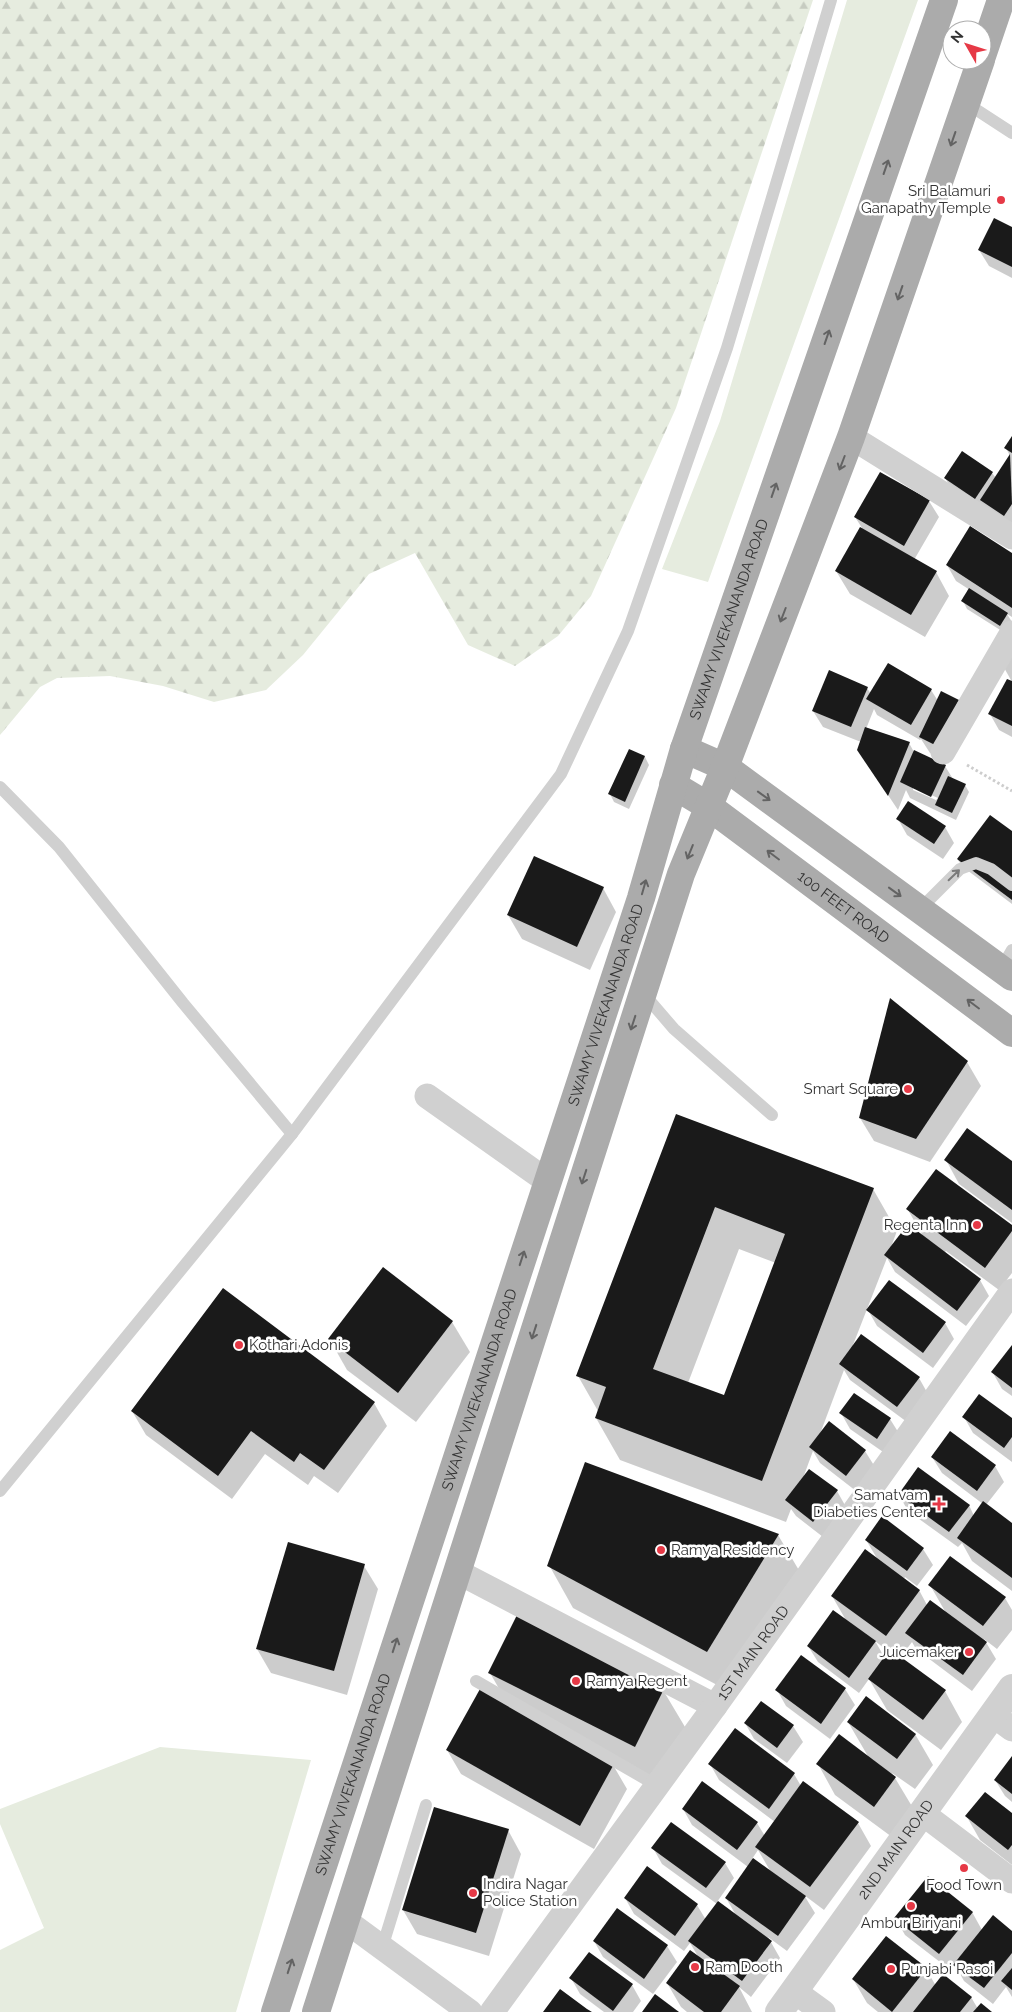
<svg xmlns="http://www.w3.org/2000/svg" width="1012" height="2012" font-family="Raleway,sans-serif">
<style>
.green{fill:#e6ecdf}
.forest{fill:url(#forest-firs)}
.shadow{fill:#0003;fill-rule:evenodd}
.building{fill:#1a1a1a;fill-rule:evenodd}
.lines{fill:none;stroke-linecap:round;stroke-linejoin:round}
.path{stroke:#cdcdcd;stroke-width:3;stroke-dasharray:2.5 2.5;stroke-linecap:butt}
.service{stroke:#d0d0d0;stroke-width:12}
.minor{stroke:#d0d0d0;stroke-width:25}
.tertiary{stroke:#d0d0d0;stroke-width:28}
.primary{stroke:#ababab;stroke-width:28}
.oneway{stroke:#636363}
.oneway2{stroke:#7a7a7a}
.poi-dot{fill:#e63946;stroke:#fff;stroke-width:2}
.labels{text-anchor:middle;stroke-width:5;stroke-linejoin:round;paint-order:stroke}
.poi-label{font-size:15px;fill:#333;stroke:#fff;text-anchor:start}
.street-label{font-size:15px;fill:#333;stroke:#fff}
</style>
<defs>
<pattern id="forest-firs" width="22" height="20" patternUnits="userSpaceOnUse" patternTransform="scale(1.25)"><rect width="22" height="20" fill="#e6ecdf"/><path d="M5 1l3.5 6h-7zM16 11l3.5 6h-7z" fill="#c6cbc0"/></pattern>
</defs>
<rect width="100%" height="100%" fill="#fff"/>
<!-- green -->
<g class="green">
<path d="M 847,0 L 918,0 L 708,582 L 662,569 L 720,421 Z"/>
<path d="M 160,1747 L 311,1760 L 236,2012 L 0,2012 L 0,1950 L 44,1928 L 0,1824 L 0,1809 Z"/>
</g>
<!-- forest -->
<path class="forest" d="M 0,0 L 813,0 L 676,408 L 591,596 L 558,636 L 515,666 L 468,645 L 415,553 L 369,574 L 303,655 L 266,690 L 214,702 L 163,686 L 110,676 L 57,678 L 40,687 L 0,735 Z"/>
<!-- shadow -->
<g class="shadow">
<path d="M 1012,228 L 1012,278 L 989,266 L 979,250 Z"/>
<path d="M 1012,438 L 1012,530 L 955,494 L 945,478 L 992,473 L 996,478 L 1010,456 L 1006,448 Z"/>
<path d="M 881,473 L 929,501 L 939,517 L 914,560 L 936,572 L 949,596 L 925,637 L 850,594 L 836,571 L 862,528 L 855,517 Z"/>
<path d="M 1012,555 L 1012,617 L 1007,614 L 1012,622 L 1005,633 L 967,609 L 963,601 L 970,590 L 956,581 L 947,565 Z"/>
<path d="M 1012,645 L 1012,682 L 1002,664 Z"/>
<path d="M 1012,683 L 1012,737 L 999,730 L 990,714 Z"/>
<path d="M 867,688 L 871,694 L 931,690 L 938,701 L 946,761 L 930,753 L 921,739 L 920,740 L 877,715 L 874,709 L 866,729 L 909,743 L 914,752 L 945,766 L 953,779 L 965,785 L 969,792 L 956,820 L 910,798 L 906,790 L 898,810 L 858,750 L 861,742 L 823,727 L 813,711 ZM 913,787 L 938,798 L 936,800 L 913,790 Z"/>
<path d="M 629,751 L 645,757 L 649,765 L 629,809 L 614,802 L 610,794 Z"/>
<path d="M 898,819 L 945,827 L 954,843 L 943,859 L 907,835 Z"/>
<path d="M 1012,832 L 1012,904 L 963,867 L 958,860 Z"/>
<path d="M 603,888 L 616,912 L 590,970 L 522,939 L 508,915 Z"/>
<path d="M 891,1000 L 967,1062 L 981,1086 L 930,1162 L 874,1141 L 860,1118 Z"/>
<path d="M 677,1115 L 873,1189 L 897,1231 L 891,1247 L 924,1238 L 908,1210 L 1012,1227 L 1012,1273 L 999,1290 L 946,1251 L 944,1253 L 980,1280 L 989,1296 L 966,1326 L 895,1272 L 887,1258 L 853,1345 L 919,1378 L 928,1394 L 907,1422 L 850,1380 L 844,1370 L 820,1434 L 829,1422 L 865,1451 L 875,1467 L 856,1491 L 820,1463 L 813,1451 L 803,1478 L 837,1491 L 846,1507 L 823,1537 L 796,1516 L 791,1509 L 786,1522 L 620,1460 L 596,1418 L 598,1411 L 578,1376 ZM 739,1249 L 776,1263 L 724,1397 L 688,1383 Z"/>
<path d="M 946,1160 L 1012,1162 L 1012,1223 L 959,1184 Z"/>
<path d="M 868,1310 L 945,1323 L 954,1339 L 933,1368 L 877,1326 Z"/>
<path d="M 452,1322 L 470,1352 L 416,1422 L 347,1370 L 330,1340 Z"/>
<path d="M 1012,1347 L 1012,1396 L 1002,1389 L 993,1373 Z"/>
<path d="M 374,1403 L 387,1426 L 338,1493 L 314,1476 L 308,1485 L 265,1454 L 232,1499 L 146,1435 L 132,1411 Z"/>
<path d="M 841,1413 L 890,1419 L 900,1435 L 886,1454 L 850,1429 Z"/>
<path d="M 964,1417 L 1012,1420 L 1012,1462 L 973,1433 Z"/>
<path d="M 932,1457 L 995,1466 L 1004,1482 L 986,1505 L 1012,1524 L 1012,1591 L 972,1561 L 962,1543 L 958,1547 L 908,1511 L 899,1495 L 969,1505 L 974,1516 L 983,1504 L 942,1473 Z"/>
<path d="M 586,1464 L 778,1535 L 803,1577 L 732,1693 L 573,1608 L 549,1565 Z"/>
<path d="M 866,1540 L 923,1549 L 933,1565 L 917,1586 L 905,1577 L 904,1579 L 919,1590 L 927,1605 L 946,1613 L 930,1585 L 1005,1598 L 1012,1610 L 1012,1630 L 997,1649 L 984,1639 L 996,1659 L 972,1691 L 916,1649 L 912,1642 L 900,1658 L 945,1691 L 962,1722 L 941,1750 L 887,1710 L 869,1679 L 859,1693 L 818,1662 L 808,1646 L 847,1622 L 832,1596 L 878,1560 ZM 875,1641 L 889,1652 L 885,1658 Z"/>
<path d="M 364,1566 L 378,1589 L 347,1695 L 271,1673 L 257,1649 Z"/>
<path d="M 802,1657 L 845,1689 L 855,1705 L 830,1739 L 786,1706 L 777,1690 Z"/>
<path d="M 490,1673 L 663,1690 L 688,1732 L 659,1788 L 613,1765 L 627,1789 L 594,1849 L 461,1774 L 447,1750 L 509,1706 Z"/>
<path d="M 761,1702 L 793,1726 L 803,1742 L 787,1763 L 754,1739 L 745,1723 Z"/>
<path d="M 848,1722 L 915,1734 L 933,1765 L 915,1789 L 892,1773 L 913,1808 L 892,1837 L 835,1795 L 818,1764 L 869,1758 Z"/>
<path d="M 1012,1758 L 1012,1802 L 1005,1796 L 995,1780 Z"/>
<path d="M 710,1764 L 794,1774 L 801,1786 L 858,1823 L 871,1846 L 824,1910 L 804,1895 L 815,1913 L 787,1951 L 768,1937 L 780,1958 L 751,1997 L 739,1987 L 752,2012 L 687,2012 L 681,2007 L 667,1983 L 699,1958 L 690,1943 L 684,1951 L 634,1914 L 625,1898 L 697,1905 L 706,1920 L 717,1904 L 662,1864 L 653,1848 L 725,1863 L 734,1878 L 717,1902 L 737,1917 L 726,1898 L 748,1867 L 692,1825 L 683,1809 L 703,1783 L 757,1823 L 765,1836 L 775,1822 L 719,1780 ZM 758,1850 L 772,1874 L 752,1859 Z"/>
<path d="M 1012,1815 L 1012,1865 L 980,1840 L 967,1817 Z"/>
<path d="M 508,1830 L 521,1854 L 489,1956 L 417,1934 L 403,1910 Z"/>
<path d="M 618,1909 L 667,1946 L 677,1962 L 653,1994 L 603,1957 L 594,1941 Z"/>
<path d="M 972,1912 L 982,1930 L 1012,1932 L 1012,1997 L 1006,1987 L 993,2004 L 964,1981 L 954,1963 L 949,1969 L 905,1935 L 896,1919 Z"/>
<path d="M 926,1969 L 936,1986 L 971,1997 L 978,2009 L 990,2012 L 878,2012 L 867,2003 L 853,1979 Z"/>
<path d="M 571,1978 L 632,1985 L 641,2001 L 633,2012 L 604,2012 L 580,1994 Z"/>
</g>
<!-- building -->
<g class="building">
<path d="M 994,218 L 1012,227 L 1012,267 L 978,250 Z"/>
<path d="M 1012,436 L 1012,453 L 1004,448 Z"/>
<path d="M 962,451 L 993,472 L 975,499 L 944,478 Z"/>
<path d="M 1010,454 L 1012,504 L 1004,516 L 980,500 Z"/>
<path d="M 880,472 L 930,500 L 904,546 L 854,517 Z"/>
<path d="M 970,526 L 1012,553 L 1012,608 L 946,565 Z"/>
<path d="M 860,527 L 937,571 L 911,615 L 835,571 Z"/>
<path d="M 969,588 L 1008,613 L 1000,626 L 961,601 Z"/>
<path d="M 888,663 L 932,689 L 911,725 L 866,699 Z"/>
<path d="M 829,670 L 868,687 L 851,727 L 812,711 Z"/>
<path d="M 1007,679 L 1012,681 L 1012,726 L 988,714 Z"/>
<path d="M 941,691 L 959,700 L 937,746 L 919,737 Z"/>
<path d="M 865,727 L 910,742 L 888,796 L 857,750 Z"/>
<path d="M 629,749 L 645,756 L 625,802 L 608,794 Z"/>
<path d="M 914,750 L 946,765 L 931,797 L 900,782 Z"/>
<path d="M 948,776 L 966,784 L 952,813 L 935,805 Z"/>
<path d="M 908,801 L 946,826 L 934,844 L 896,819 Z"/>
<path d="M 990,815 L 1012,831 L 1012,900 L 957,859 Z"/>
<path d="M 534,856 L 604,887 L 577,947 L 507,915 Z"/>
<path d="M 890,998 L 968,1061 L 916,1139 L 859,1118 Z"/>
<path d="M 676,1114 L 874,1188 L 762,1481 L 595,1418 L 606,1387 L 576,1376 ZM 715,1207 L 785,1234 L 724,1395 L 653,1369 Z"/>
<path d="M 967,1128 L 1012,1161 L 1012,1210 L 944,1160 Z"/>
<path d="M 936,1169 L 1012,1225 L 1012,1231 L 985,1268 L 906,1209 Z"/>
<path d="M 908,1224 L 981,1279 L 957,1311 L 884,1255 Z"/>
<path d="M 383,1267 L 453,1321 L 398,1393 L 328,1339 Z"/>
<path d="M 889,1280 L 946,1322 L 923,1353 L 866,1310 Z"/>
<path d="M 223,1288 L 375,1402 L 324,1470 L 300,1453 L 294,1462 L 251,1431 L 218,1476 L 131,1411 Z"/>
<path d="M 861,1334 L 920,1377 L 897,1407 L 839,1364 Z"/>
<path d="M 1012,1345 L 1012,1388 L 991,1372 Z"/>
<path d="M 854,1393 L 891,1418 L 877,1439 L 839,1413 Z"/>
<path d="M 979,1394 L 1012,1418 L 1012,1437 L 1004,1448 L 962,1417 Z"/>
<path d="M 829,1421 L 866,1450 L 846,1476 L 809,1447 Z"/>
<path d="M 950,1431 L 996,1465 L 977,1491 L 931,1457 Z"/>
<path d="M 585,1462 L 779,1534 L 707,1652 L 547,1566 Z"/>
<path d="M 918,1467 L 970,1505 L 949,1532 L 898,1495 Z"/>
<path d="M 809,1469 L 838,1490 L 813,1522 L 785,1500 Z"/>
<path d="M 983,1501 L 1012,1523 L 1012,1578 L 957,1538 Z"/>
<path d="M 882,1516 L 924,1548 L 907,1571 L 865,1540 Z"/>
<path d="M 288,1542 L 365,1564 L 334,1671 L 256,1649 Z"/>
<path d="M 865,1549 L 920,1590 L 886,1636 L 831,1596 Z"/>
<path d="M 950,1556 L 1006,1597 L 983,1626 L 928,1585 Z"/>
<path d="M 930,1600 L 987,1642 L 963,1675 L 905,1633 Z"/>
<path d="M 833,1610 L 876,1641 L 849,1678 L 807,1646 Z"/>
<path d="M 517,1615 L 664,1689 L 635,1747 L 488,1673 Z"/>
<path d="M 890,1649 L 946,1690 L 923,1720 L 868,1679 Z"/>
<path d="M 801,1655 L 846,1688 L 821,1724 L 775,1690 Z"/>
<path d="M 480,1689 L 614,1764 L 580,1826 L 446,1750 Z"/>
<path d="M 866,1696 L 916,1734 L 897,1759 L 847,1722 Z"/>
<path d="M 761,1701 L 794,1725 L 777,1748 L 744,1723 Z"/>
<path d="M 735,1728 L 795,1773 L 769,1809 L 708,1764 Z"/>
<path d="M 839,1734 L 896,1777 L 874,1807 L 816,1764 Z"/>
<path d="M 1012,1756 L 1012,1794 L 994,1780 Z"/>
<path d="M 702,1781 L 758,1822 L 737,1850 L 682,1809 Z"/>
<path d="M 803,1781 L 859,1822 L 810,1887 L 755,1847 Z"/>
<path d="M 985,1792 L 1012,1813 L 1012,1845 L 1008,1850 L 965,1816 Z"/>
<path d="M 434,1807 L 509,1829 L 476,1933 L 402,1910 Z"/>
<path d="M 671,1822 L 726,1862 L 706,1888 L 651,1848 Z"/>
<path d="M 753,1858 L 806,1896 L 778,1936 L 725,1898 Z"/>
<path d="M 647,1866 L 698,1904 L 675,1936 L 624,1898 Z"/>
<path d="M 928,1876 L 973,1912 L 939,1954 L 894,1918 Z"/>
<path d="M 718,1901 L 772,1941 L 742,1981 L 688,1941 Z"/>
<path d="M 617,1908 L 668,1945 L 644,1979 L 593,1941 Z"/>
<path d="M 993,1915 L 1012,1931 L 1012,1953 L 984,1988 L 953,1965 Z"/>
<path d="M 886,1936 L 927,1968 L 892,2012 L 852,1979 Z"/>
<path d="M 690,1950 L 740,1986 L 721,2012 L 704,2012 L 666,1983 Z"/>
<path d="M 589,1952 L 633,1984 L 613,2011 L 569,1978 Z"/>
<path d="M 1012,1968 L 1012,1990 L 1001,1981 Z"/>
<path d="M 943,1974 L 972,1997 L 960,2012 L 913,2012 Z"/>
<path d="M 560,1989 L 587,2009 L 592,2012 L 543,2012 Z"/>
<path d="M 655,1994 L 679,2012 L 642,2012 Z"/>
<path d="M 981,2003 L 992,2012 L 973,2012 Z"/>
</g>
<g class="lines">
<!-- path -->
<path class="path" d="M 967,765 L 1012,791"/>
<!-- service -->
<g class="service">
<path d="M 966,103 L 1012,133"/>
<path d="M 0,787 L 59,847 L 183,1003 L 292,1134"/>
<path d="M 920,909 L 960,869 L 976,863 L 991,869 L 1012,885"/>
<path d="M 1001,969 L 1012,950"/>
<path d="M 643,993 L 674,1029 L 772,1115"/>
<path d="M 0,1491 L 292,1134 L 561,774 L 628,631 L 727,348 L 831,0"/>
<path d="M 476,1681 L 656,1785"/>
<path d="M 382,1948 L 426,1805"/>
</g>
<!-- minor -->
<g class="minor">
<path d="M 851,437 L 1012,537"/>
<path d="M 943,752 L 1012,633"/>
<path d="M 427,1096 L 547,1181"/>
<path d="M 458,1572 L 715,1706"/>
<path d="M 993,1715 L 1012,1729"/>
<path d="M 922,1813 L 1012,1881"/>
<path d="M 346,1921 L 470,2012"/>
<path d="M 794,1991 L 823,2012"/>
<path id="s1" d="M 492,2012 L 715,1706 L 1012,1291"/>
</g>
<!-- tertiary -->
<path class="tertiary" id="s2" d="M 779,2012 L 1012,1688"/>
<!-- primary -->
<g class="primary">
<path d="M 982,56 L 1001,0"/>
<path d="M 684,749 L 725,767 L 1012,977"/>
<path id="s3" d="M 673,785 L 708,806 L 1012,1033"/>
<path id="s4" d="M 275,2012 L 641,898 L 684,749 L 944,0"/>
<path d="M 316,2012 L 681,874 L 725,767 L 851,437 L 981,60"/>
</g>
</g>
<!-- one-way arrows -->
<defs><path id="oneway-shaft" d="M-6 0H5M1.5-3L5.5 0L1.5 3" fill="none" stroke-width="1.6" stroke-linecap="round" stroke-linejoin="round" transform="scale(1.25)"/></defs>
<g class="oneway">
<use href="#oneway-shaft" transform="translate(953 139) rotate(109)"/>
<use href="#oneway-shaft" transform="translate(886 167) rotate(-71)"/>
<use href="#oneway-shaft" transform="translate(900 293) rotate(109)"/>
<use href="#oneway-shaft" transform="translate(827 337) rotate(-71)"/>
<use href="#oneway-shaft" transform="translate(842 463) rotate(111)"/>
<use href="#oneway-shaft" transform="translate(774 490) rotate(-71)"/>
<use href="#oneway-shaft" transform="translate(783 615) rotate(111)"/>
<use href="#oneway-shaft" transform="translate(764 796) rotate(36)"/>
<use href="#oneway-shaft" transform="translate(690 852) rotate(112)"/>
<use href="#oneway-shaft" transform="translate(773 855) rotate(-143)"/>
<use href="#oneway-shaft" transform="translate(644 887) rotate(-74)"/>
<use href="#oneway-shaft" transform="translate(895 892) rotate(36)"/>
<use href="#oneway-shaft" transform="translate(973 1004) rotate(-143)"/>
<use href="#oneway-shaft" transform="translate(633 1023) rotate(108)"/>
<use href="#oneway-shaft" transform="translate(584 1177) rotate(108)"/>
<use href="#oneway-shaft" transform="translate(522 1258) rotate(-72)"/>
<use href="#oneway-shaft" transform="translate(534 1332) rotate(108)"/>
<use href="#oneway-shaft" transform="translate(395 1645) rotate(-72)"/>
<use href="#oneway-shaft" transform="translate(290 1966) rotate(-72)"/>
</g>
<use class="oneway2" href="#oneway-shaft" transform="translate(954 875) rotate(-44)"/>
<!-- markers -->
<g class="poi-dot">
<circle cx="1001" cy="200" r="5"/>
<circle cx="908" cy="1089" r="5"/>
<circle cx="977" cy="1225" r="5"/>
<circle cx="239" cy="1345" r="5"/>
<path d="M936.5 1496.5h5v5h5v5h-5v5h-5v-5h-5v-5h5z"/>
<circle cx="661" cy="1550" r="5"/>
<circle cx="969" cy="1652" r="5"/>
<circle cx="576" cy="1681" r="5"/>
<circle cx="964" cy="1868" r="5"/>
<circle cx="473" cy="1893" r="5"/>
<circle cx="911" cy="1906" r="5"/>
<circle cx="695" cy="1967" r="5"/>
<circle cx="891" cy="1969" r="5"/>
</g>
<g class="labels">
<!-- poi labels -->
<g class="poi-label">
<text x="991" y="196" text-anchor="end">Sri Balamuri<tspan x="991" dy="17">Ganapathy Temple</tspan></text>
<text x="898" y="1094" text-anchor="end">Smart Square</text>
<text x="967" y="1230" text-anchor="end">Regenta Inn</text>
<text x="249" y="1350">Kothari Adonis</text>
<text x="928" y="1500" text-anchor="end">Samatvam<tspan x="928" dy="17">Diabeties Center</tspan></text>
<text x="671" y="1555">Ramya Residency</text>
<text x="959" y="1657" text-anchor="end">Juicemaker</text>
<text x="586" y="1686">Ramya Regent</text>
<text x="483" y="1889">Indira Nagar<tspan x="483" dy="17">Police Station</tspan></text>
<text x="964" y="1890" text-anchor="middle">Food Town</text>
<text x="911" y="1928" text-anchor="middle">Ambur Biriyani</text>
<text x="705" y="1972">Ram Dooth</text>
<text x="901" y="1974">Punjabi Rasoi</text>
</g>
<!-- street labels -->
<g class="street-label">
<text dy="5" stroke="none"><textPath href="#s4" startOffset="1465">SWAMY VIVEKANANDA ROAD</textPath></text>
<text dy="5" stroke="none"><textPath href="#s3" startOffset="210">100 FEET ROAD</textPath></text>
<text dy="5" stroke="none"><textPath href="#s4" startOffset="1060">SWAMY VIVEKANANDA ROAD</textPath></text>
<text dy="5" stroke="none"><textPath href="#s4" startOffset="655">SWAMY VIVEKANANDA ROAD</textPath></text>
<text dy="5" stroke="none"><textPath href="#s1" startOffset="444">1ST MAIN ROAD</textPath></text>
<text dy="5" stroke="none"><textPath href="#s4" startOffset="250">SWAMY VIVEKANANDA ROAD</textPath></text>
<text dy="5" stroke="none"><textPath href="#s2" startOffset="200">2ND MAIN ROAD</textPath></text>
</g>
</g>
<!-- north arrow -->
<g transform="translate(967 45) rotate(309)"><circle r="24" fill="#ffffff" stroke="#adadad"/>
<path d="M0-4L9 19L0 12L-9 19Z" fill="#e63946"/>
<text y="-8" font-size="14" font-weight="bold" text-anchor="middle" fill="#333333">N</text>
</g>
</svg>
